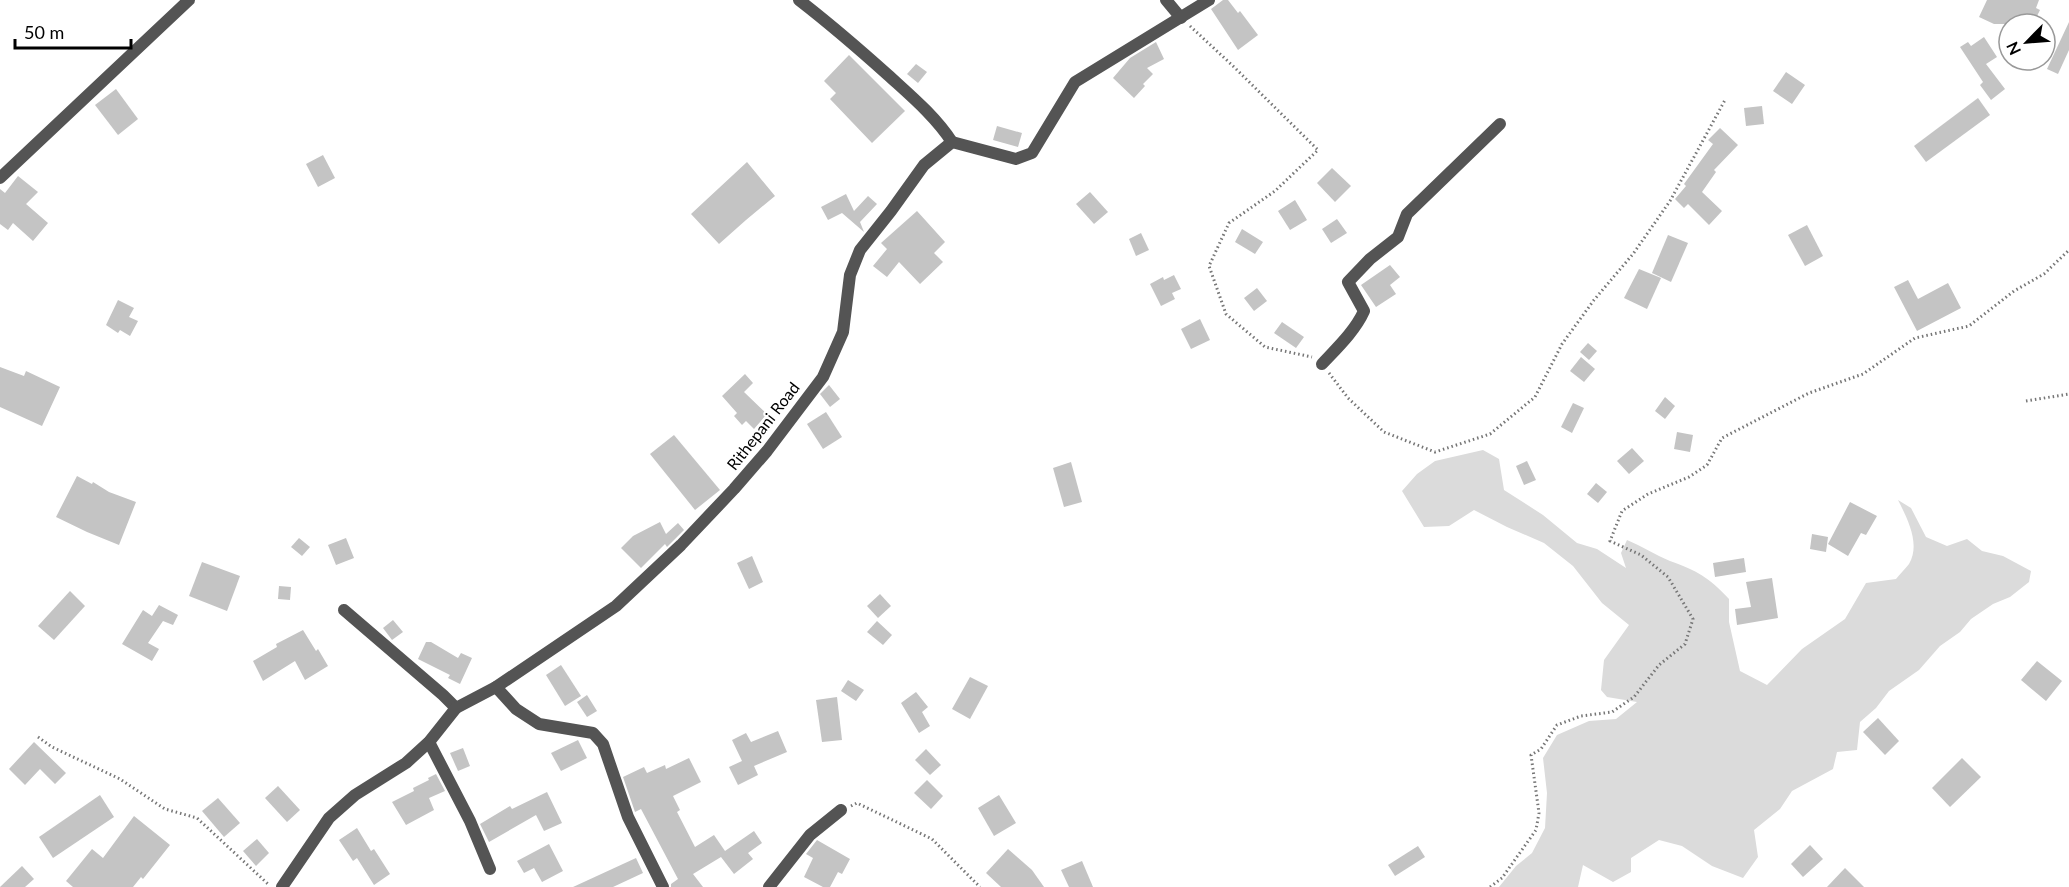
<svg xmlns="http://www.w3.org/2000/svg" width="2069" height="887" font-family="Lato,sans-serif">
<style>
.green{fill:#dbdbdb}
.building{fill:#c4c4c4}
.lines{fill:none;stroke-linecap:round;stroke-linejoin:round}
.path{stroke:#767676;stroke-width:3;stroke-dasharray:1.5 3;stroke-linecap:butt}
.minor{stroke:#545454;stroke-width:12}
.labels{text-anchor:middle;stroke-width:4.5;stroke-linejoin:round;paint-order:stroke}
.street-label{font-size:16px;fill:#000;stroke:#fff}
</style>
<rect width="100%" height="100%" fill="#fff"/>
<!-- green -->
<path class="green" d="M 1483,450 L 1499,459 L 1504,490 L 1543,515 L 1577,543 L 1597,549 L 1626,568 L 1621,553 L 1627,540 C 1642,546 1655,555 1670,561 C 1697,571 1709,577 1729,599 L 1729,622 L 1740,671 L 1767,685 L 1802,649 L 1845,619 L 1866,583 L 1896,579 C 1900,574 1905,569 1909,564 C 1921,544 1907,518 1898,500 L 1911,508 L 1926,537 L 1947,546 L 1967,539 L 1982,551 L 2003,556 L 2031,571 L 2029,582 L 2010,597 L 1993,604 L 1971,619 L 1960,632 L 1940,646 L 1919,670 L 1889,691 L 1876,708 L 1860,722 L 1857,750 L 1837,752 L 1833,769 L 1792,791 L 1780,809 L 1754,830 L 1758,857 L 1743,878 L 1712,866 L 1682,846 L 1659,840 L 1631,858 L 1631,872 L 1613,882 L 1583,865 L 1578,887 L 1499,887 L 1516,866 L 1532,853 L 1545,828 L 1547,793 L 1543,758 L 1557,735 L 1589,721 L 1616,719 L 1637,702 L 1607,697 L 1601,690 L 1604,660 L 1629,625 L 1602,603 L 1573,566 L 1544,543 L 1507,527 L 1474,510 L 1449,526 L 1424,527 L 1402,491 L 1417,474 L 1435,461 Z"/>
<!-- building -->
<g class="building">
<path d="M 1223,0 L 1228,0 L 1238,13 L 1240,11 L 1258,35 L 1238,50 L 1211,9 Z"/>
<path d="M 1987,0 L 2039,0 L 2036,8 L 2040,10 L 2033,24 L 1994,24 L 1979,17 Z"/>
<path d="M 2069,22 L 2069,50 L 2058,74 L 2047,69 Z"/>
<path d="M 1984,37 L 1997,57 L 1986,64 L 2005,89 L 1991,100 L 1980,85 L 1983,82 L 1960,47 L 1968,42 L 1971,46 Z"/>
<path d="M 1156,42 L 1164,59 L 1147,68 L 1153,74 L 1143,84 L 1145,86 L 1134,98 L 1113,78 L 1130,58 Z"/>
<path d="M 849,55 L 905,111 L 872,143 L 830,99 L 836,93 L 824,81 Z"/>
<path d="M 916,64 L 927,72 L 918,83 L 907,74 Z"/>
<path d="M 1786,72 L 1805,85 L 1792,104 L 1773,91 Z"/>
<path d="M 116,89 L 138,119 L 118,135 L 95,105 Z"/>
<path d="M 1978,98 L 1990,115 L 1926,162 L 1914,146 Z"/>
<path d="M 1762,106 L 1764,124 L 1746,126 L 1744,108 Z"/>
<path d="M 997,126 L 1022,133 L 1018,147 L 993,140 Z"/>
<path d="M 1720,128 L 1738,145 L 1714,170 L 1716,172 L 1702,192 L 1722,211 L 1709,225 L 1688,204 L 1684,208 L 1675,199 L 1686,186 L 1684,184 L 1713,144 L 1708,140 Z"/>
<path d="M 323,155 L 335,178 L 318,187 L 306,164 Z"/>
<path d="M 747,162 L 775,196 L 746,220 L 719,244 L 691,214 Z"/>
<path d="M 1332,168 L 1351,186 L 1335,202 L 1317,183 Z"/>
<path d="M 18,176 L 38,192 L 26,204 L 48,223 L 33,241 L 13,223 L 8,230 L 0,224 L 0,189 L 5,193 Z"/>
<path d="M 1090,192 L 1108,212 L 1094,224 L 1076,204 Z"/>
<path d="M 846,194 L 854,211 L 868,196 L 877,204 L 860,222 L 864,232 L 842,213 L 828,220 L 821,207 Z"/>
<path d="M 1295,200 L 1307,220 L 1290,230 L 1278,211 Z"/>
<path d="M 917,211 L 945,242 L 934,253 L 943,262 L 920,284 L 899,262 L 887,277 L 873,266 L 887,249 L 881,243 Z"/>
<path d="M 1337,219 L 1347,233 L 1331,243 L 1322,229 Z"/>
<path d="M 1807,225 L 1823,256 L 1805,266 L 1788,235 Z"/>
<path d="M 1242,229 L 1263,242 L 1255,254 L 1235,242 Z"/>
<path d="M 1141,233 L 1149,250 L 1136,256 L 1129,239 Z"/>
<path d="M 1668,235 L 1688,243 L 1671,282 L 1652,273 Z"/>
<path d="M 1390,265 L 1400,277 L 1390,285 L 1396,294 L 1376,307 L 1361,285 Z"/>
<path d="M 1639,269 L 1661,278 L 1647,309 L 1624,298 Z"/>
<path d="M 1174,275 L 1181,289 L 1172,293 L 1175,299 L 1161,306 L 1150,284 L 1163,277 L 1164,280 Z"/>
<path d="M 1908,280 L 1918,299 L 1948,283 L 1961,308 L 1917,331 L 1894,287 Z"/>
<path d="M 1257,288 L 1267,301 L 1254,311 L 1244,298 Z"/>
<path d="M 118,300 L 134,308 L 129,317 L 138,321 L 130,336 L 120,330 L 118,333 L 106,325 Z"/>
<path d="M 1200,319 L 1210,340 L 1191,349 L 1181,329 Z"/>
<path d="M 1282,322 L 1304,337 L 1296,348 L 1274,333 Z"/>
<path d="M 1588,343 L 1597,351 L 1589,360 L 1580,352 Z"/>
<path d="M 1581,357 L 1595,369 L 1584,382 L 1570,371 Z"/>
<path d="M 0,367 L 24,376 L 26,371 L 60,387 L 42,426 L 0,407 Z"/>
<path d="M 745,374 L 753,383 L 744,392 L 767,414 L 754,429 L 746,421 L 742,425 L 734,416 L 737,413 L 722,396 Z"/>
<path d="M 829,385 L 840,399 L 830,407 L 820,394 Z"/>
<path d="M 1665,397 L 1675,406 L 1665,419 L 1655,411 Z"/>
<path d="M 1573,403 L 1584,408 L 1572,433 L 1561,427 Z"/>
<path d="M 826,412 L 842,437 L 823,449 L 807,424 Z"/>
<path d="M 1677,432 L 1693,435 L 1690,452 L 1674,449 Z"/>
<path d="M 674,435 L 720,490 L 695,510 L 650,454 Z"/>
<path d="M 1632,448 L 1644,461 L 1629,474 L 1617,461 Z"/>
<path d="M 1527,461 L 1536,480 L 1524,485 L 1516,466 Z"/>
<path d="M 1071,462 L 1082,502 L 1064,507 L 1053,468 Z"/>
<path d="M 77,476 L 92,484 L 93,482 L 109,492 L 136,502 L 119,545 L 87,532 L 56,517 Z"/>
<path d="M 1596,483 L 1607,492 L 1598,503 L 1587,494 Z"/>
<path d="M 1850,502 L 1877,516 L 1866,535 L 1861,533 L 1848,556 L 1828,544 Z"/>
<path d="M 660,522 L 666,534 L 678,523 L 684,530 L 667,547 L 665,544 L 641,568 L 621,548 L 633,536 Z"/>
<path d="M 1812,534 L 1828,537 L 1826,552 L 1810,549 Z"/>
<path d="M 299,538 L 310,547 L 302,556 L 291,547 Z"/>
<path d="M 346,538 L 354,558 L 336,565 L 328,545 Z"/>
<path d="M 752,556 L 763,582 L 749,589 L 737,563 Z"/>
<path d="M 1744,558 L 1746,572 L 1715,577 L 1713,563 Z"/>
<path d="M 202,562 L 240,576 L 227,611 L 189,596 Z"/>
<path d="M 1772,578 L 1778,618 L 1737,625 L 1735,609 L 1751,607 L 1746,582 Z"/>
<path d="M 279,586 L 291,587 L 290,600 L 278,599 Z"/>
<path d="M 70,591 L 85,606 L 54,640 L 38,626 Z"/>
<path d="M 880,594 L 891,606 L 878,618 L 867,606 Z"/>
<path d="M 159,605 L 178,615 L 173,625 L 163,621 L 148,643 L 159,649 L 152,661 L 122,644 L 143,610 L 152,616 Z"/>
<path d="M 393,620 L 403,632 L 392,640 L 383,628 Z"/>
<path d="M 877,621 L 892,635 L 883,645 L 867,632 Z"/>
<path d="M 303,630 L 316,651 L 318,649 L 328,666 L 305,680 L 295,661 L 263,681 L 253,661 L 277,647 L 276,644 Z"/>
<path d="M 426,642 L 431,642 L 458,658 L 461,653 L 472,658 L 460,684 L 448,678 L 450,675 L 418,659 Z"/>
<path d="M 2037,661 L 2062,681 L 2046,701 L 2021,680 Z"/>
<path d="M 561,665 L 581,696 L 565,706 L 546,675 Z"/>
<path d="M 970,677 L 988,686 L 970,719 L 952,709 Z"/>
<path d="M 848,680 L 864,690 L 856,701 L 841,691 Z"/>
<path d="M 916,692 L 928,707 L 922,712 L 930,726 L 919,733 L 901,703 Z"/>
<path d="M 587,695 L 597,711 L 587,717 L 577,702 Z"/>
<path d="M 837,697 L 842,740 L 822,742 L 816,700 Z"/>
<path d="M 1878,718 L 1899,741 L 1885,755 L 1863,732 Z"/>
<path d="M 778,731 L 787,752 L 754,766 L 758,775 L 738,785 L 729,767 L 742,761 L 732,740 L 746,733 L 751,742 Z"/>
<path d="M 578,740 L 587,758 L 561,771 L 551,753 Z"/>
<path d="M 34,742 L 66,773 L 55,784 L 40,769 L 25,785 L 9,769 Z"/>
<path d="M 463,748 L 470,766 L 458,771 L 450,753 Z"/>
<path d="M 926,749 L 941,765 L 930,775 L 915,760 Z"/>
<path d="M 689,758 L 701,782 L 673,796 L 680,810 L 677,812 L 695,847 L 714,835 L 725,851 L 754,831 L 762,843 L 748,853 L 753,859 L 734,874 L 721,857 L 693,874 L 703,887 L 671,887 L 671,884 L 678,879 L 641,809 L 635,812 L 623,777 L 644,767 L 647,773 L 665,765 L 666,769 Z"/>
<path d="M 1962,758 L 1981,777 L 1950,807 L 1932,788 Z"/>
<path d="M 436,774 L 445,791 L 429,798 L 434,810 L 406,825 L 392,802 L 414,791 L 413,788 L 429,780 L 428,778 Z"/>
<path d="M 927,780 L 943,796 L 931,809 L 914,793 Z"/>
<path d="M 278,786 L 300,810 L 287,822 L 265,798 Z"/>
<path d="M 547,792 L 562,823 L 544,831 L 536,815 L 489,842 L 480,824 L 510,806 L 512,809 Z"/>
<path d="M 100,795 L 114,817 L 53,858 L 39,837 Z"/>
<path d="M 999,795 L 1016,823 L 994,836 L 978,808 Z"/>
<path d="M 218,798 L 240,823 L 224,837 L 202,811 Z"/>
<path d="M 134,816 L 170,845 L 143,879 L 141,877 L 133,887 L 73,887 L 66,881 L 92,849 L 103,858 Z"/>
<path d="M 357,828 L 371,851 L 374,849 L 390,874 L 374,885 L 357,858 L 353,861 L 339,840 Z"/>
<path d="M 257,839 L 269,853 L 256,866 L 243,851 Z"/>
<path d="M 817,840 L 850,859 L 842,874 L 838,872 L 830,887 L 823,887 L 804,877 L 813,858 L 806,854 Z"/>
<path d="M 549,844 L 563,871 L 542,882 L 534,868 L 524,873 L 517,861 Z"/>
<path d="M 1810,845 L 1823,859 L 1803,877 L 1791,864 Z"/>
<path d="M 1418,846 L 1425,857 L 1395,876 L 1388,865 Z"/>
<path d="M 1008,849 L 1032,870 L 1044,887 L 1001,887 L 986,873 Z"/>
<path d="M 636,858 L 643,873 L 613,887 L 573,887 Z"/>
<path d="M 1082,861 L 1093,887 L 1069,887 L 1061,870 Z"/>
<path d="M 22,866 L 34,879 L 25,887 L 0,887 Z"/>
<path d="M 1845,868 L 1864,887 L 1827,887 Z"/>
</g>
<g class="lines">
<!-- path -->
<g class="path">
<path d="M 1190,26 L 1233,66 L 1318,150 L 1275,191 L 1229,223 L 1209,266 L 1226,314 L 1265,347 L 1312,357"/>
<path d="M 1329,373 L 1348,398 L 1384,432 L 1435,452 L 1490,434 L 1535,397 L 1562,344 L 1594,300 L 1633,254 L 1670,201 L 1725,100"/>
<path d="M 2026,401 L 2069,394"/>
<path d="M 38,737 L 52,747 L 120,779 L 165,809 L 197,818 L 268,884"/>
<path d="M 851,806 L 857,803 L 932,839 L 980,887"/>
<path d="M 1490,887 L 1502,878 L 1536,830 L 1539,813 L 1531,755 L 1541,749 L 1557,725 L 1581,716 L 1612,712 L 1634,697 L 1659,665 L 1685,644 L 1693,619 L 1668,577 L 1641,555 L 1610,541 L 1622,511 L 1648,494 L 1689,477 L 1707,465 L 1722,438 L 1809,393 L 1863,374 L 1915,338 L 1969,326 L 2014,291 L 2044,274 L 2069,250"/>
</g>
<!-- minor -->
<g class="minor">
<path d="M 799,0 C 830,24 859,49 888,75 C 911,96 935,116 952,142"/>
<path d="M 1166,0 L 1181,18"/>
<path d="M 0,178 L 189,0"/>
<path d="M 1322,364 C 1337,348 1355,331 1364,311 L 1348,282 L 1370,259 L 1398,237 L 1407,214 L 1500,124"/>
<path d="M 344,610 L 443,695 L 456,708"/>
<path d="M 496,687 L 516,709 L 539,724 L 593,733 L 603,744 L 628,817 L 663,887"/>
<path d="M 429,742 L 470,821 L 490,869"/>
<path d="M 282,887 L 329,818 L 355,795 L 406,763 L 429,742 L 456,708 L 496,687 L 616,606 L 681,545 L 734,489 L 767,451 L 823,377 L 843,332 L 850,275 L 860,250 L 891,211 L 924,165 L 952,142 L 1016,159 L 1032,153 L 1075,82 L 1209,0"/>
<path d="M 769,887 L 810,835 L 841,810"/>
</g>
</g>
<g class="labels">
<!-- street labels -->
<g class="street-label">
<text transform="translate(763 426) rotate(-52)" y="6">Rithepani Road</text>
</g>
</g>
<!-- north arrow -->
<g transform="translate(2027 42) rotate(245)"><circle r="28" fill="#ffffff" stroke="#999999" stroke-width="1.5"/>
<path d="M0-4.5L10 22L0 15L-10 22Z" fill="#000000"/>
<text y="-9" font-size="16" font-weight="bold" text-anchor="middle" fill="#000000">N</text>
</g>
<!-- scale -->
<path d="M15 39v9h116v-9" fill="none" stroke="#000000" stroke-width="3"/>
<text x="24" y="39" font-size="18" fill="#000000" stroke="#ffffff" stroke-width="4.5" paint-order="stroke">50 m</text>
</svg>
